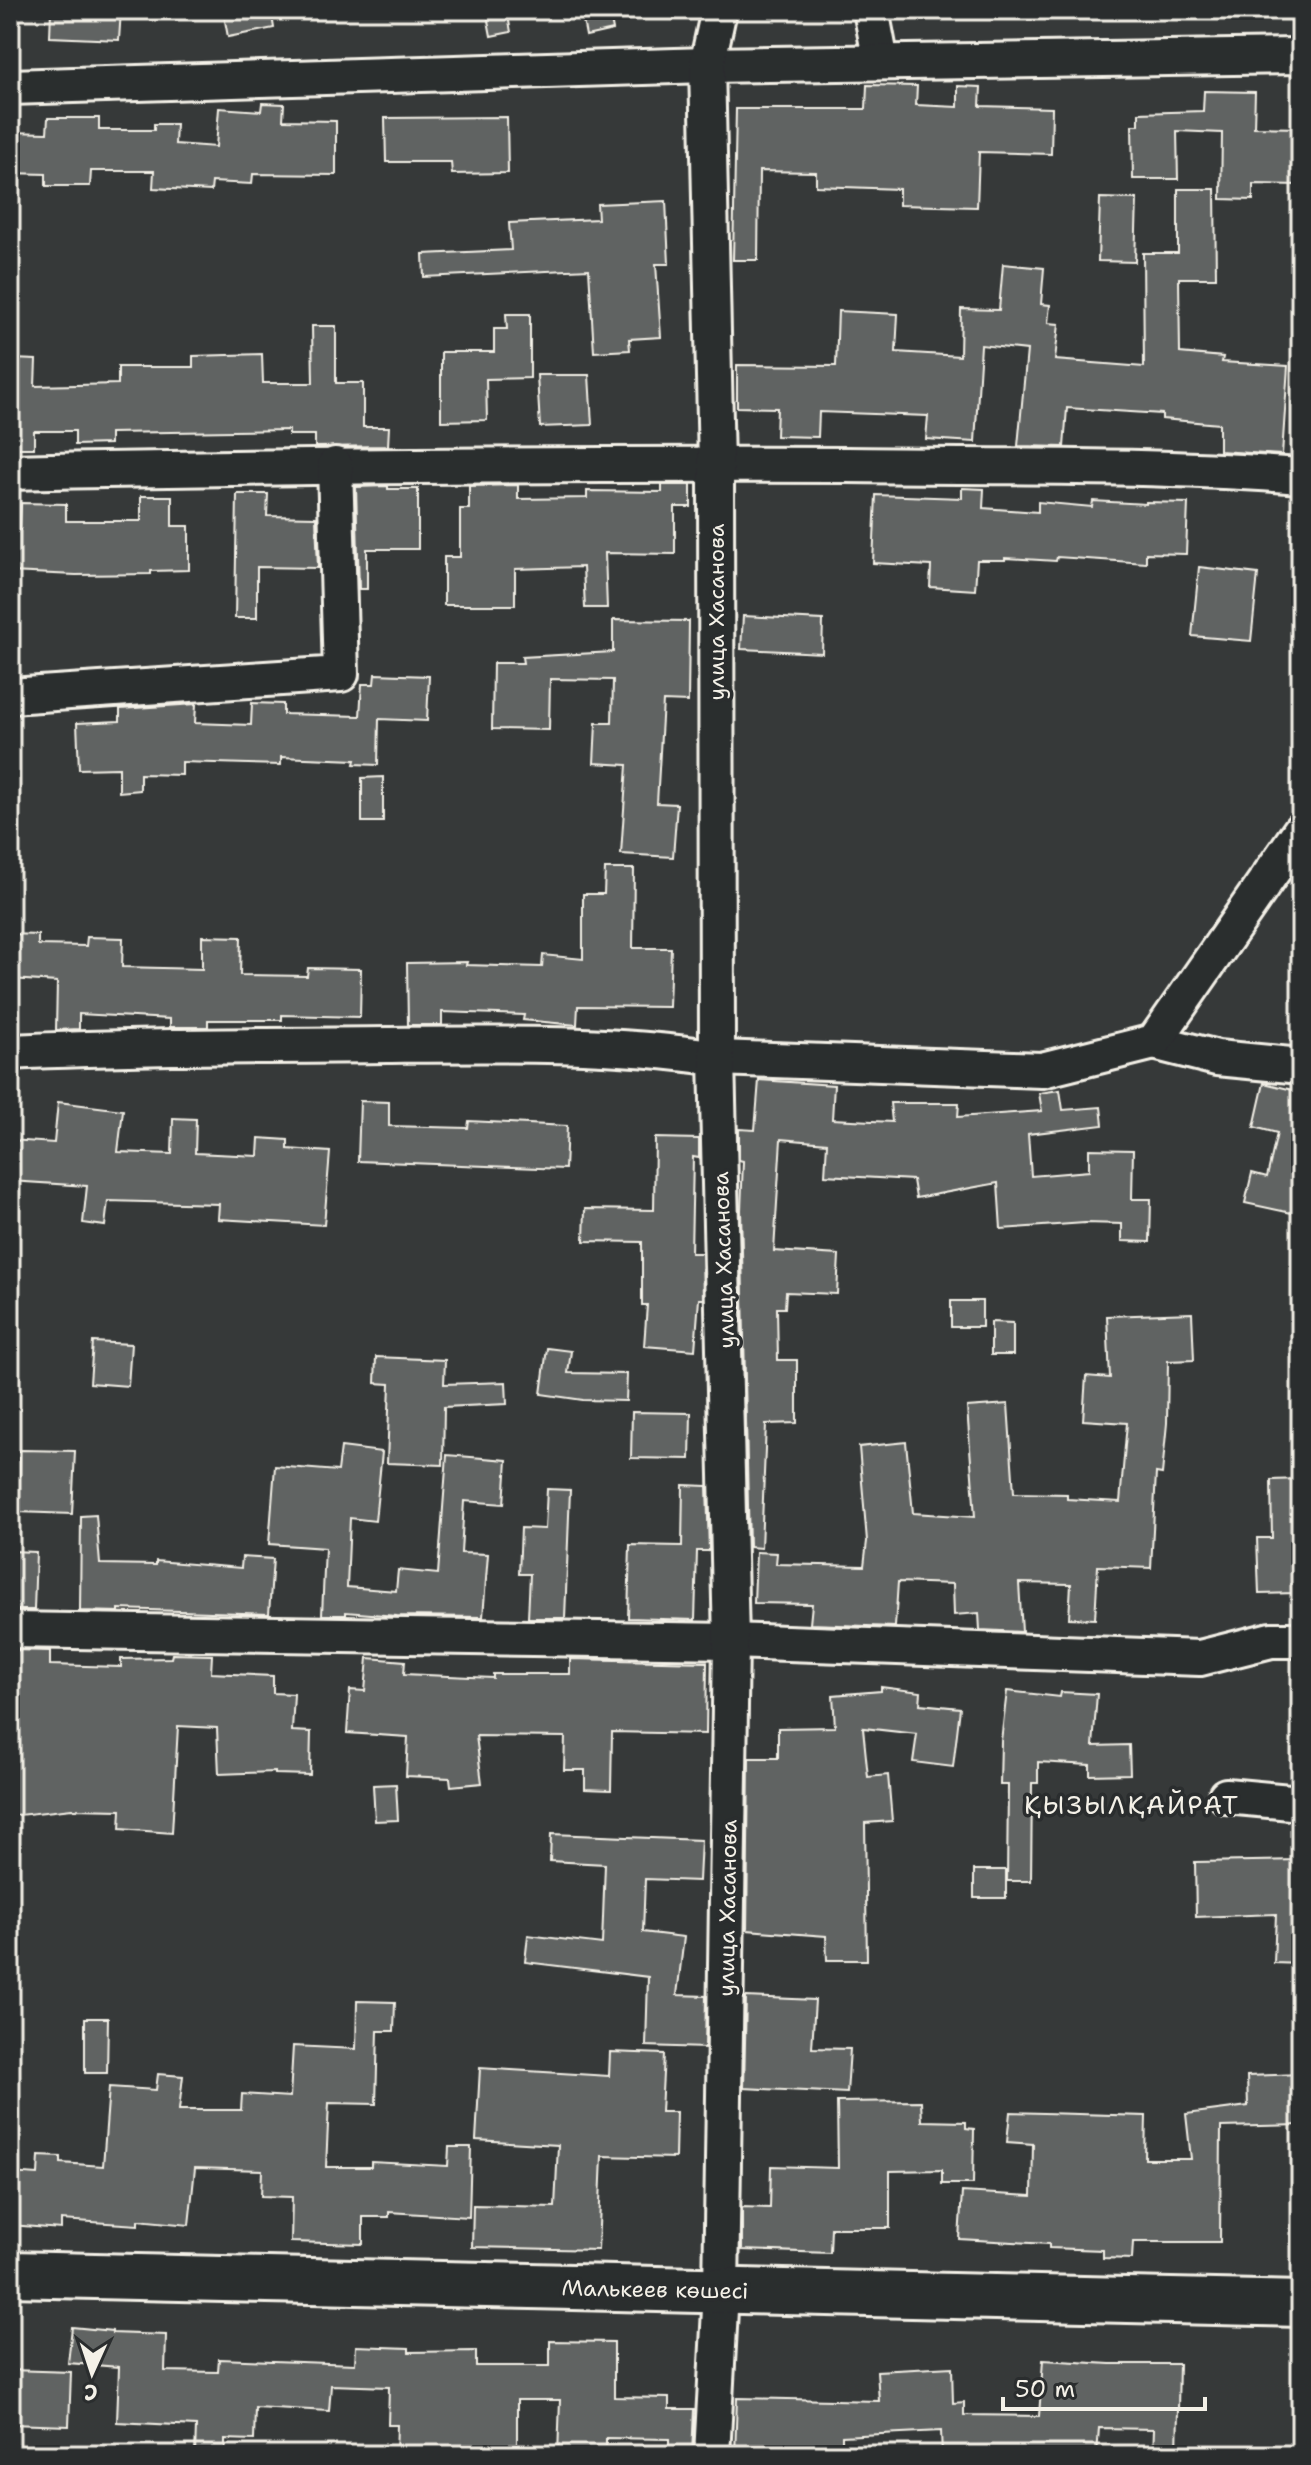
<svg xmlns="http://www.w3.org/2000/svg" width="1311" height="2465" font-family="'Shantell Sans',sans-serif">
<style>
.building{fill:#616362;stroke:#f4f1e8;stroke-width:2}
.lines{fill:none;stroke-linecap:round;stroke-linejoin:round}
.minor-casing{stroke:#f4f1e8;stroke-width:40}
.major-casing{stroke:#f4f1e8;stroke-width:50}
.minor{stroke:#2a2d2e;stroke-width:34}
.major{stroke:#2a2d2e;stroke-width:44}
.labels{text-anchor:middle;stroke-width:7;stroke-linejoin:round;paint-order:stroke}
.street-label{font-size:22px;fill:#f4f1e8;stroke:#2a2d2e}
.quarter-label{font-size:26px;letter-spacing:2px;fill:#f4f1e8;stroke:#2a2d2e}
</style>
<rect width="100%" height="100%" fill="#363939"/>
<filter id="ink" filterUnits="userSpaceOnUse"><feTurbulence type="fractalNoise" baseFrequency=".0125" numOctaves="2"/><feDisplacementMap in="SourceGraphic" scale="16" xChannelSelector="R" yChannelSelector="G"/><feConvolveMatrix kernelMatrix="1 2 1 2 8 2 1 2 1" color-interpolation-filters="sRGB"/></filter>
<g filter="url(#ink)">
<!-- building -->
<g class="building">
<path d="M 51,10 L 121,10 L 119,40 L 50,37 Z"/>
<path d="M 223,10 L 271,10 L 274,28 L 228,37 Z"/>
<path d="M 486,10 L 507,10 L 511,32 L 491,36 Z"/>
<path d="M 581,10 L 609,10 L 613,30 L 586,36 Z"/>
<path d="M 867,85 L 917,86 L 916,105 L 958,107 L 958,86 L 981,87 L 980,106 L 1052,108 L 1051,154 L 979,152 L 977,207 L 899,205 L 899,189 L 816,186 L 816,172 L 759,171 L 758,260 L 733,260 L 736,109 L 866,109 Z"/>
<path d="M 1204,91 L 1255,92 L 1254,127 L 1301,128 L 1301,185 L 1253,184 L 1253,200 L 1221,199 L 1222,133 L 1177,131 L 1178,179 L 1133,179 L 1132,125 L 1139,125 L 1139,113 L 1203,111 Z"/>
<path d="M 262,103 L 284,104 L 283,120 L 336,121 L 336,175 L 253,174 L 252,184 L 212,182 L 211,191 L 153,188 L 154,171 L 91,171 L 90,186 L 46,186 L 46,174 L 10,173 L 10,132 L 47,133 L 48,118 L 99,118 L 99,130 L 154,130 L 154,124 L 176,124 L 175,144 L 216,147 L 219,108 L 261,111 Z"/>
<path d="M 507,117 L 508,173 L 452,174 L 451,162 L 386,162 L 385,118 Z"/>
<path d="M 1178,189 L 1215,189 L 1216,278 L 1179,278 L 1180,353 L 1223,357 L 1222,362 L 1288,366 L 1282,455 L 1219,451 L 1219,424 L 1162,419 L 1162,414 L 1067,408 L 1064,447 L 1018,446 L 1027,350 L 981,345 L 975,442 L 926,439 L 928,416 L 819,412 L 818,437 L 776,436 L 777,408 L 737,407 L 737,365 L 836,366 L 838,311 L 898,314 L 896,352 L 960,356 L 961,309 L 999,310 L 1003,264 L 1044,268 L 1041,304 L 1050,305 L 1048,323 L 1059,324 L 1055,360 L 1144,367 L 1143,253 L 1178,253 Z"/>
<path d="M 1100,198 L 1137,199 L 1135,262 L 1098,261 Z"/>
<path d="M 666,201 L 669,264 L 656,264 L 661,337 L 629,339 L 630,350 L 594,352 L 589,269 L 424,277 L 423,254 L 511,250 L 509,223 L 598,219 L 597,204 Z"/>
<path d="M 506,314 L 530,314 L 530,378 L 486,379 L 487,420 L 441,421 L 441,352 L 494,352 L 494,329 L 507,329 Z"/>
<path d="M 312,326 L 336,326 L 336,383 L 363,383 L 363,427 L 389,427 L 388,446 L 315,447 L 315,435 L 289,435 L 289,430 L 110,433 L 110,444 L 75,445 L 75,431 L 34,431 L 34,448 L 10,448 L 10,391 L 14,391 L 14,359 L 36,360 L 35,386 L 118,384 L 118,367 L 193,367 L 193,356 L 262,354 L 263,383 L 313,383 Z"/>
<path d="M 537,375 L 589,375 L 592,425 L 540,427 Z"/>
<path d="M 518,485 L 518,499 L 587,498 L 587,491 L 662,492 L 662,485 L 691,485 L 691,507 L 675,507 L 675,554 L 605,553 L 607,608 L 585,608 L 583,567 L 515,569 L 515,605 L 444,605 L 444,557 L 460,557 L 460,509 L 469,509 L 469,486 Z"/>
<path d="M 388,486 L 388,489 L 418,489 L 418,549 L 367,549 L 367,589 L 359,589 L 356,487 Z"/>
<path d="M 962,488 L 984,489 L 983,508 L 1038,512 L 1038,502 L 1092,507 L 1093,501 L 1146,504 L 1146,502 L 1188,503 L 1186,554 L 1146,553 L 1146,563 L 1057,557 L 1056,561 L 1005,558 L 1005,560 L 977,560 L 975,590 L 930,587 L 931,566 L 873,563 L 876,495 L 962,498 Z"/>
<path d="M 237,494 L 268,494 L 267,516 L 316,517 L 318,568 L 257,567 L 257,618 L 235,618 Z"/>
<path d="M 141,496 L 172,496 L 172,526 L 189,526 L 189,570 L 151,571 L 151,574 L 76,575 L 10,572 L 10,530 L 20,530 L 21,503 L 66,504 L 66,521 L 141,521 Z"/>
<path d="M 1199,567 L 1258,574 L 1251,641 L 1192,636 Z"/>
<path d="M 743,616 L 823,620 L 822,653 L 741,649 Z"/>
<path d="M 613,620 L 689,621 L 688,702 L 663,701 L 657,803 L 677,804 L 673,857 L 621,854 L 627,765 L 594,763 L 596,723 L 612,723 L 613,680 L 550,679 L 549,730 L 492,729 L 493,663 L 523,663 L 522,657 L 613,652 Z"/>
<path d="M 375,674 L 429,676 L 427,721 L 379,719 L 378,765 L 354,764 L 355,760 L 281,757 L 281,765 L 182,762 L 182,775 L 140,774 L 140,790 L 119,792 L 119,768 L 79,769 L 77,723 L 120,721 L 120,709 L 196,704 L 195,723 L 251,725 L 252,703 L 283,704 L 283,714 L 360,716 L 362,684 L 374,684 Z"/>
<path d="M 383,777 L 383,822 L 362,822 L 362,778 Z"/>
<path d="M 605,869 L 634,869 L 633,948 L 671,948 L 669,1007 L 578,1006 L 577,1025 L 523,1020 L 524,1015 L 442,1012 L 442,1025 L 408,1025 L 407,963 L 467,962 L 466,965 L 542,967 L 543,955 L 583,959 L 583,894 L 604,894 Z"/>
<path d="M 10,934 L 38,935 L 38,945 L 86,946 L 87,937 L 123,938 L 122,967 L 202,969 L 202,936 L 241,937 L 240,975 L 307,976 L 308,968 L 361,969 L 360,1017 L 282,1015 L 282,1020 L 208,1020 L 208,1027 L 170,1027 L 170,1019 L 79,1014 L 79,1029 L 56,1030 L 57,982 L 10,979 Z"/>
<path d="M 759,1080 L 834,1085 L 832,1119 L 892,1122 L 890,1103 L 959,1103 L 958,1117 L 1042,1111 L 1039,1093 L 1060,1090 L 1063,1110 L 1101,1107 L 1103,1125 L 1028,1134 L 1031,1176 L 1089,1171 L 1089,1149 L 1133,1150 L 1132,1199 L 1151,1199 L 1150,1242 L 1122,1241 L 1122,1224 L 1085,1223 L 1001,1229 L 998,1183 L 916,1198 L 913,1180 L 825,1175 L 827,1143 L 781,1139 L 774,1251 L 839,1255 L 837,1294 L 786,1292 L 785,1308 L 777,1308 L 778,1360 L 797,1360 L 797,1423 L 766,1424 L 761,1548 L 749,1547 L 741,1210 L 743,1161 L 739,1160 L 739,1129 L 755,1130 Z"/>
<path d="M 1264,1083 L 1301,1092 L 1301,1215 L 1245,1203 L 1252,1173 L 1267,1177 L 1277,1133 L 1254,1127 Z"/>
<path d="M 360,1101 L 389,1102 L 389,1126 L 468,1128 L 469,1121 L 567,1126 L 565,1169 L 358,1161 Z"/>
<path d="M 58,1102 L 123,1110 L 118,1152 L 172,1154 L 173,1118 L 196,1119 L 195,1153 L 258,1156 L 259,1138 L 288,1140 L 288,1149 L 330,1152 L 324,1225 L 218,1219 L 219,1204 L 108,1201 L 105,1226 L 83,1223 L 87,1186 L 10,1181 L 10,1140 L 54,1143 Z"/>
<path d="M 655,1138 L 699,1139 L 699,1158 L 693,1157 L 691,1253 L 702,1253 L 703,1299 L 699,1299 L 695,1350 L 644,1346 L 647,1305 L 642,1305 L 642,1242 L 584,1241 L 585,1209 L 654,1210 Z"/>
<rect x="951" y="1301" width="31" height="26"/>
<path d="M 1192,1313 L 1194,1360 L 1168,1361 L 1167,1423 L 1162,1474 L 1156,1473 L 1151,1568 L 1098,1566 L 1095,1619 L 1069,1618 L 1071,1584 L 1019,1583 L 1022,1632 L 980,1630 L 979,1613 L 954,1615 L 953,1584 L 898,1582 L 895,1627 L 810,1624 L 812,1604 L 754,1603 L 756,1552 L 777,1553 L 776,1564 L 864,1566 L 867,1541 L 859,1447 L 906,1442 L 913,1513 L 975,1517 L 967,1407 L 1008,1404 L 1014,1493 L 1067,1494 L 1067,1499 L 1120,1502 L 1127,1423 L 1083,1420 L 1086,1376 L 1110,1378 L 1107,1316 Z"/>
<path d="M 991,1322 L 1013,1323 L 1013,1355 L 991,1355 Z"/>
<path d="M 93,1342 L 131,1344 L 128,1386 L 90,1383 Z"/>
<path d="M 547,1348 L 571,1351 L 568,1373 L 627,1374 L 626,1401 L 583,1400 L 541,1394 Z"/>
<path d="M 376,1357 L 445,1360 L 444,1384 L 506,1382 L 507,1404 L 444,1407 L 443,1465 L 387,1463 L 390,1384 L 375,1383 Z"/>
<path d="M 632,1412 L 691,1413 L 690,1459 L 631,1458 Z"/>
<path d="M 341,1447 L 382,1452 L 375,1521 L 350,1518 L 347,1587 L 396,1591 L 398,1570 L 438,1574 L 447,1455 L 507,1460 L 504,1504 L 464,1501 L 461,1553 L 488,1554 L 483,1617 L 397,1616 L 346,1612 L 346,1615 L 322,1615 L 325,1548 L 269,1544 L 275,1466 L 338,1471 Z"/>
<path d="M 20,1450 L 75,1451 L 72,1514 L 18,1512 Z"/>
<path d="M 1301,1479 L 1301,1551 L 1294,1551 L 1295,1593 L 1259,1594 L 1257,1538 L 1272,1538 L 1271,1480 Z"/>
<path d="M 683,1485 L 707,1486 L 709,1551 L 697,1551 L 695,1620 L 628,1618 L 630,1545 L 682,1546 Z"/>
<path d="M 547,1489 L 570,1490 L 565,1618 L 528,1618 L 530,1574 L 519,1574 L 521,1528 L 545,1529 Z"/>
<path d="M 96,1515 L 100,1564 L 156,1565 L 156,1561 L 241,1568 L 242,1557 L 273,1559 L 269,1614 L 119,1609 L 119,1612 L 80,1611 L 81,1516 Z"/>
<path d="M 10,1551 L 36,1552 L 34,1610 L 10,1610 Z"/>
<path d="M 13,1650 L 50,1651 L 50,1665 L 121,1667 L 121,1659 L 171,1658 L 172,1654 L 212,1655 L 211,1673 L 273,1676 L 273,1693 L 294,1694 L 292,1731 L 311,1732 L 310,1775 L 275,1774 L 275,1772 L 219,1774 L 217,1728 L 178,1726 L 172,1833 L 120,1829 L 121,1810 L 72,1809 L 10,1816 L 10,1690 Z"/>
<path d="M 368,1658 L 405,1661 L 404,1674 L 493,1678 L 493,1674 L 570,1674 L 570,1659 L 707,1662 L 706,1734 L 612,1732 L 611,1790 L 585,1789 L 585,1770 L 564,1770 L 565,1737 L 476,1736 L 482,1783 L 451,1786 L 450,1778 L 406,1776 L 408,1737 L 347,1733 L 350,1690 L 365,1691 Z"/>
<path d="M 881,1687 L 921,1692 L 920,1704 L 960,1708 L 953,1767 L 913,1762 L 917,1734 L 863,1728 L 868,1777 L 888,1775 L 892,1821 L 865,1823 L 867,1960 L 827,1960 L 826,1936 L 747,1930 L 749,1758 L 778,1758 L 778,1728 L 835,1727 L 833,1695 L 881,1691 Z"/>
<path d="M 1007,1691 L 1060,1697 L 1061,1692 L 1097,1694 L 1093,1746 L 1129,1745 L 1130,1774 L 1090,1775 L 1090,1765 L 1038,1762 L 1038,1783 L 1032,1783 L 1031,1881 L 1007,1881 L 1008,1785 L 1000,1785 L 1001,1741 Z"/>
<path d="M 396,1784 L 398,1820 L 375,1821 L 373,1785 Z"/>
<path d="M 551,1834 L 701,1840 L 699,1881 L 645,1879 L 643,1932 L 684,1937 L 677,1995 L 706,1996 L 705,2048 L 646,2046 L 648,1977 L 525,1962 L 528,1935 L 602,1944 L 605,1864 L 550,1861 Z"/>
<path d="M 1301,1860 L 1301,1964 L 1274,1963 L 1276,1914 L 1196,1917 L 1195,1862 Z"/>
<rect x="974" y="1870" width="32" height="28"/>
<path d="M 746,1997 L 815,2000 L 812,2048 L 850,2049 L 847,2093 L 744,2088 Z"/>
<path d="M 357,2001 L 395,2002 L 394,2031 L 378,2031 L 376,2104 L 329,2103 L 326,2167 L 371,2167 L 371,2162 L 448,2166 L 449,2147 L 471,2147 L 469,2217 L 389,2212 L 389,2217 L 363,2217 L 363,2244 L 291,2242 L 292,2197 L 261,2196 L 262,2170 L 195,2168 L 189,2225 L 138,2220 L 138,2225 L 61,2220 L 61,2229 L 10,2225 L 10,2173 L 38,2175 L 39,2156 L 61,2157 L 61,2163 L 103,2166 L 109,2087 L 156,2090 L 158,2074 L 183,2076 L 179,2110 L 241,2110 L 242,2094 L 290,2097 L 293,2046 L 356,2049 Z"/>
<path d="M 85,2018 L 108,2018 L 107,2073 L 85,2073 Z"/>
<path d="M 610,2052 L 664,2054 L 661,2112 L 676,2112 L 675,2158 L 602,2156 L 598,2250 L 472,2247 L 473,2205 L 555,2207 L 558,2145 L 476,2140 L 480,2068 L 609,2076 Z"/>
<path d="M 1301,2074 L 1301,2125 L 1221,2127 L 1220,2242 L 1133,2242 L 1132,2259 L 1103,2258 L 1103,2250 L 1049,2248 L 1049,2244 L 959,2239 L 962,2192 L 1032,2196 L 1033,2144 L 1007,2142 L 1010,2112 L 1146,2116 L 1145,2159 L 1191,2159 L 1186,2114 L 1248,2106 L 1247,2076 Z"/>
<path d="M 921,2101 L 922,2121 L 966,2122 L 966,2128 L 974,2129 L 973,2184 L 942,2184 L 942,2170 L 890,2171 L 890,2228 L 831,2228 L 830,2253 L 742,2250 L 742,2207 L 770,2208 L 771,2166 L 838,2168 L 837,2102 Z"/>
<path d="M 72,2327 L 112,2331 L 112,2333 L 166,2335 L 165,2371 L 218,2372 L 219,2359 L 355,2364 L 356,2346 L 409,2348 L 409,2352 L 476,2351 L 476,2366 L 550,2366 L 550,2341 L 614,2342 L 614,2397 L 669,2398 L 669,2409 L 694,2409 L 692,2455 L 669,2455 L 669,2439 L 606,2438 L 606,2455 L 558,2455 L 560,2400 L 517,2400 L 517,2455 L 462,2455 L 462,2451 L 420,2447 L 420,2455 L 396,2455 L 397,2425 L 388,2425 L 389,2387 L 331,2385 L 329,2411 L 255,2407 L 254,2440 L 225,2439 L 225,2455 L 195,2455 L 196,2426 L 117,2422 L 119,2367 L 68,2363 Z"/>
<path d="M 1043,2360 L 1110,2364 L 1179,2364 L 1177,2455 L 1153,2455 L 1154,2429 L 1099,2428 L 1097,2455 L 942,2455 L 941,2431 L 842,2436 L 842,2455 L 735,2455 L 737,2398 L 879,2401 L 877,2371 L 952,2367 L 953,2403 L 964,2402 L 964,2415 L 1039,2416 Z"/>
<path d="M 10,2370 L 71,2372 L 69,2426 L 10,2424 Z"/>
</g>
<g class="lines">
<!-- minor casing -->
<g class="minor-casing">
<g id="minor">
<path d="M 871,10 L 881,62"/>
<path d="M 10,87 L 707,65 L 1301,56"/>
<path d="M 10,472 C 289,466 568,464 847,465 C 998,467 1150,464 1301,476"/>
<path d="M 10,696 L 341,674 L 335,465"/>
<path d="M 1154,1042 L 1217,1058 L 1301,1066"/>
<path d="M 10,1052 C 136,1046 262,1046 388,1045 C 497,1044 609,1042 717,1058 L 1042,1070 L 1154,1042 L 1301,830"/>
<path d="M 10,1630 L 731,1641 L 1200,1658 L 1271,1640 L 1301,1640"/>
<path d="M 1226,1796 L 1301,1803"/>
<path d="M 712,2455 L 721,2291 L 731,1641 L 717,1058 L 716,465 L 707,65 L 719,10"/>
</g>
</g>
<!-- major casing -->
<g class="major-casing">
<path id="major" d="M 10,2274 L 1301,2304"/>
</g>
<!-- minor -->
<use href="#minor" class="minor"/>
<!-- major -->
<use href="#major" class="major"/>
</g>
</g>
<g class="labels">
<!-- street labels -->
<g class="street-label">
<text transform="translate(716 612) rotate(-90)" y="8">улица Хасанова</text>
<text transform="translate(723 1260) rotate(-92)" y="8">улица Хасанова</text>
<text transform="translate(727 1908) rotate(-89)" y="8">улица Хасанова</text>
<text transform="translate(655 2289) rotate(1)" y="8">Малькеев көшесі</text>
</g>
<!-- quarter labels -->
<g class="quarter-label">
<text x="1132" y="1814">ҚЫЗЫЛҚАЙРАТ</text>
</g>
</g>
<!-- margin -->
<rect width="1311" height="2465" fill="none" stroke="#2a2d2e" stroke-width="40"/>
<rect x="20" y="20" width="1271" height="2425" fill="none" stroke="#f4f1e8" stroke-width="3" filter="url(#ink)"/>
<!-- north arrow -->
<g transform="translate(92 2373) rotate(183)" stroke="#2a2d2e" stroke-width="6" paint-order="stroke">
<path d="M0-6L14 30L0 20L-14 30Z" fill="#f4f1e8"/>
<text y="-12" font-size="22" font-weight="bold" text-anchor="middle" fill="#f4f1e8">С</text>
</g>
<!-- scale -->
<path d="M1003 2397v12h202v-12" fill="none" stroke="#f4f1e8" stroke-width="4"/>
<text x="1015" y="2397" font-size="24" fill="#f4f1e8" stroke="#2a2d2e" stroke-width="6" paint-order="stroke">50 m</text>
</svg>
